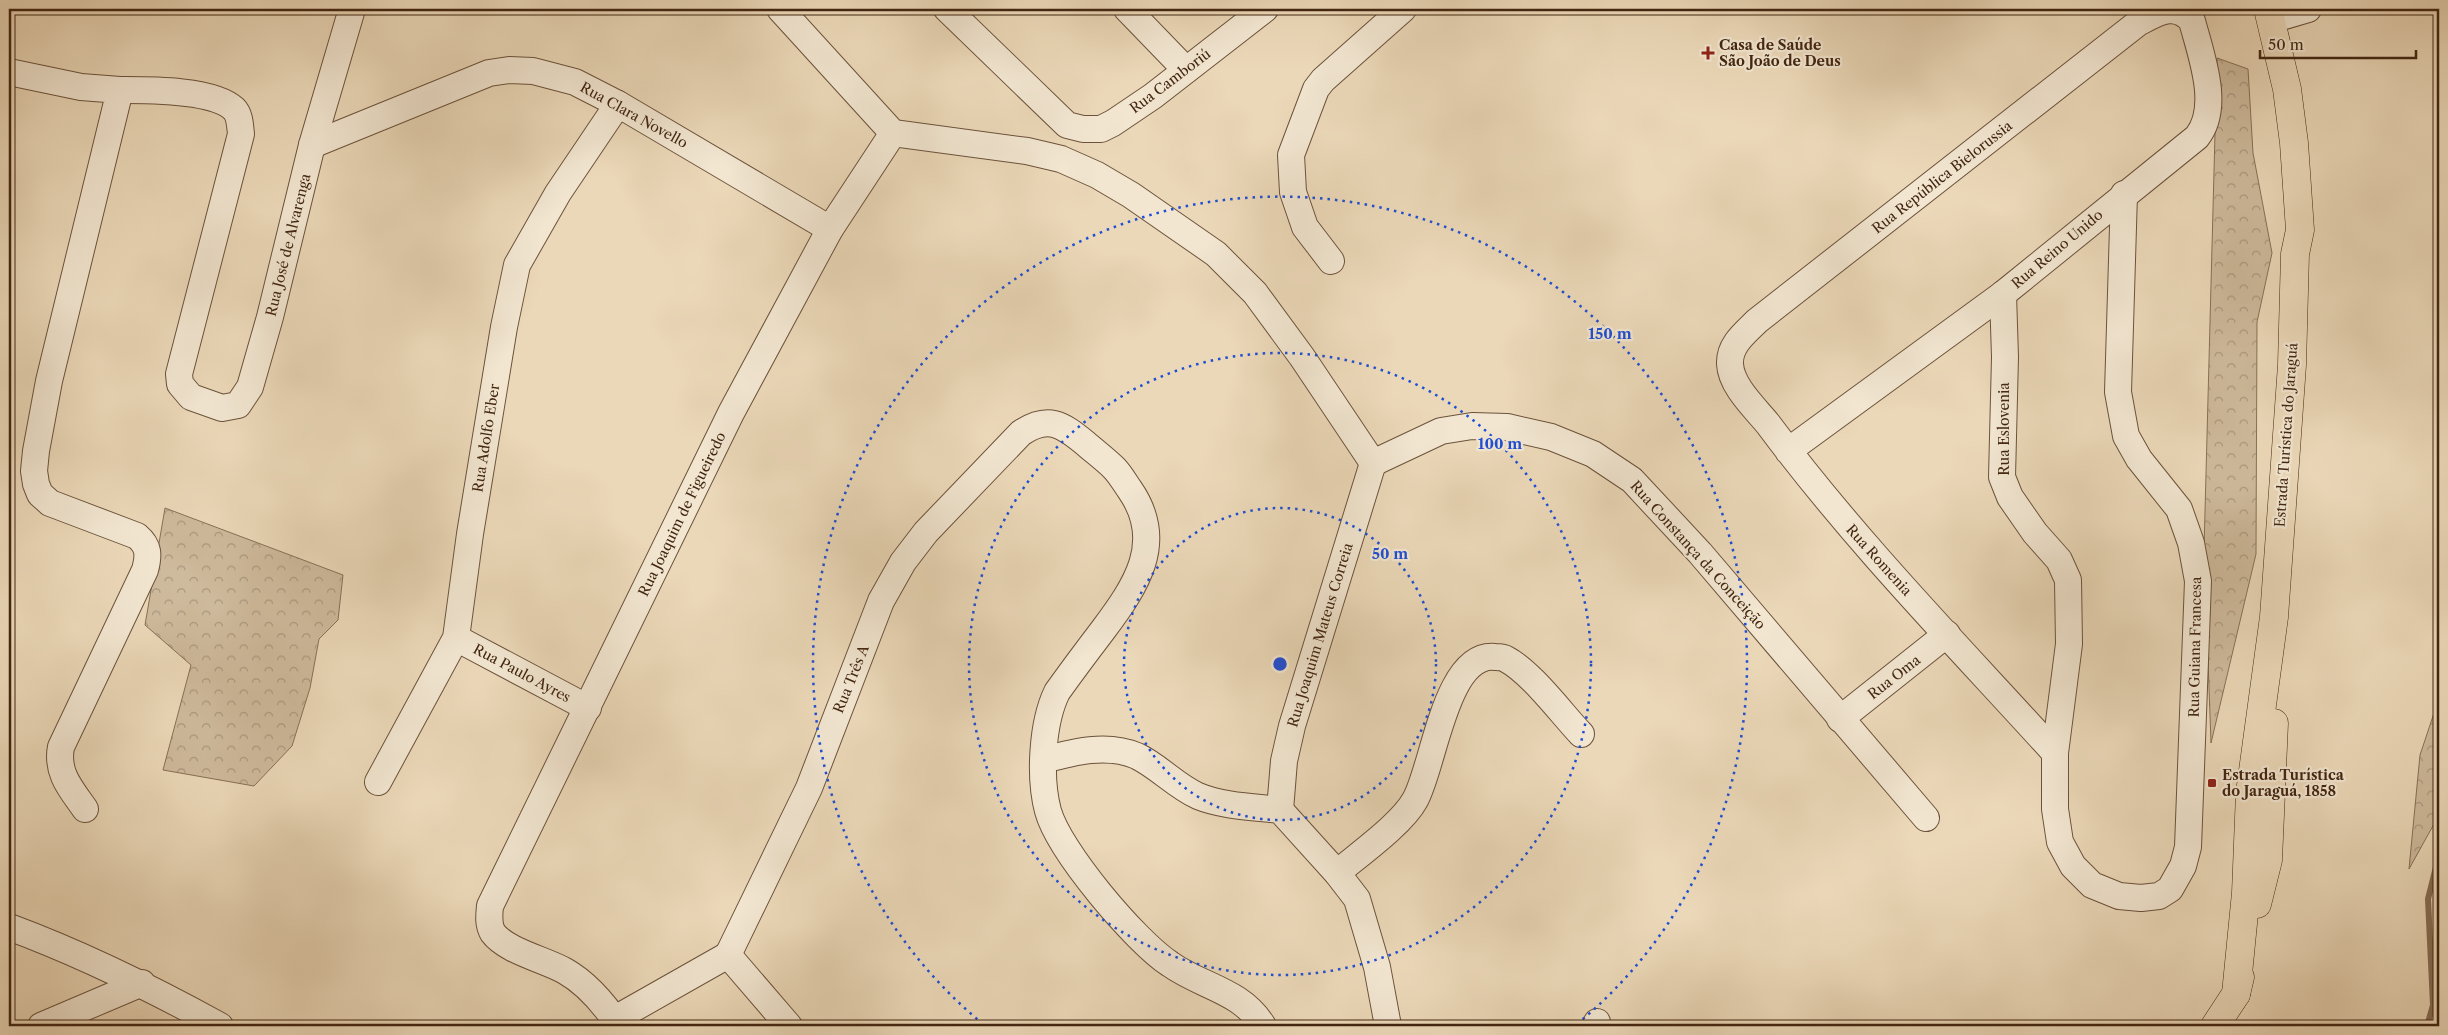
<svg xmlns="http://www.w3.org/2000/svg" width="2448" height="1035" font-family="'Libre Caslon Text',serif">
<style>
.forest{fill:url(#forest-crowns);stroke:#887056}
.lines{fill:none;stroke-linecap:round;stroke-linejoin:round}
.stream{stroke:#856c53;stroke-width:6}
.minor-casing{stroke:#6c523b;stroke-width:28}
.major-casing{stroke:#422611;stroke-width:29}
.minor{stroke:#f2e6d1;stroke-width:26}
.major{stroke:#ebd8b8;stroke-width:28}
.ring{fill:none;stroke:#1d4ed8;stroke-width:2.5;stroke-dasharray:2.5 5}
.poi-dot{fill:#8f2418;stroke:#f2e6d1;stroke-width:2}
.labels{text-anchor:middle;stroke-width:4.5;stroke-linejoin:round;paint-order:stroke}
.poi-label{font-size:14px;font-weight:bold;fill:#422611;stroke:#f2e6d1;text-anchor:start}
.street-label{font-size:14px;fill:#422611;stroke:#f2e6d1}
.centre{fill:#1d4ed8;stroke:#f2e6d1;stroke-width:2.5}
.ring-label{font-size:15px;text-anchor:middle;font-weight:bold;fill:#1d4ed8;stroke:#f2e6d1;stroke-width:4.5;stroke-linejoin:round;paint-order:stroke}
</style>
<defs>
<pattern id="forest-crowns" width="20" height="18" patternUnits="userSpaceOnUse" patternTransform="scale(1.25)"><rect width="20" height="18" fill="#ceba9c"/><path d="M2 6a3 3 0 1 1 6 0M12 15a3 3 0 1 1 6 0" fill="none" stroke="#a9977e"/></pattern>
</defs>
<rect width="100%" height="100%" fill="#ebd8b8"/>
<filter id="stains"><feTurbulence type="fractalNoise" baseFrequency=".004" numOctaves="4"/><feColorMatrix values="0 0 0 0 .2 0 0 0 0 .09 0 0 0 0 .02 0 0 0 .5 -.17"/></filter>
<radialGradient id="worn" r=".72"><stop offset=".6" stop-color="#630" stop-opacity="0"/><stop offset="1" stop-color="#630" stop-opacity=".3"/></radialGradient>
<!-- forest -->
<g class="forest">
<path d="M 2217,58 L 2248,69 L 2253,153 L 2272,253 L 2257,322 L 2256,554 L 2211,743 L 2204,550 Z"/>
<path d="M 165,508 L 343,575 L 338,620 L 319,639 L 310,688 L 292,746 L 254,786 L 163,770 L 191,665 L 145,625 Z"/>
<path d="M 2439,698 L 2439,815 L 2409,869 L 2420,755 Z"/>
</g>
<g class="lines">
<!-- stream -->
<path class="stream" d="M 2427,1026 L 2433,1005 L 2428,899 L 2439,855"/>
<!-- minor casing -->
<g class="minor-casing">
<g id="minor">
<path d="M 780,9 L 893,133 L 1027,151 L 1061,159 L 1097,175 L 1131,195 L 1216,254 L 1255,293 L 1302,357 L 1373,463"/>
<path d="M 947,9 L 1067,125 L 1083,129 L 1101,129 L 1113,123 L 1153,96 L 1265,9"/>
<path d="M 1127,9 L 1186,70"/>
<path d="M 2271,20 L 2308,9"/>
<path d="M 9,72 L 81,87 L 120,90 L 49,381 L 36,451 L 34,471 L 36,484 L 40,494 L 50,503 L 137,536 C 149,546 149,555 145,570 L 61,747 C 56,773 71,789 85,809"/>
<path d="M 120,90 C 147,90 213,89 234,109 C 240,115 240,126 241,134 L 179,374 L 180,384 L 191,397 L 222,408 L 238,405 L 250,387 L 270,317 L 312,145 L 352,9"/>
<path d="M 312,145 L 489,73 L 509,70 L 533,71 L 575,82 L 618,104 L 830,229"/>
<path d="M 1331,261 L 1305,227 L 1293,192 L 1291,155 L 1316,89 L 1323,80 L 1403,9"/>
<path d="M 2003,294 L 2005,357 L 2002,477 L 2010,497 L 2035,533 L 2059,560 L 2068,580 L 2069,644 L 2055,753 L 2055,809 L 2060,842 L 2073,866 L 2092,885 L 2119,896 L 2141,898 L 2159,896 L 2170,889 L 2183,866 L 2188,847 L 2198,581 L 2191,543 L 2179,509 L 2139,459 L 2126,436 L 2118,392 L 2124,194"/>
<path d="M 1788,451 L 2003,294 L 2197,137 C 2221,107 2201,55 2192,21 C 2175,1 2157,13 2138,23 L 1757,321 C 1745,333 1729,345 1730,364 C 1731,386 1755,408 1768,424 C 1855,541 1957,645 2055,753"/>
<path d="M 1373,463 L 1441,431 L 1472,426 L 1507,427 L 1551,437 L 1593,454 L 1632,480 L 1700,553 L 1926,818"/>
<path d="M 456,638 L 588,708"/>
<path d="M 1840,719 L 1947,634"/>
<path d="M 1044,760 C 1073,752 1107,743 1137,756 C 1158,766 1176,786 1198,796 C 1222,806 1254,807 1280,810 L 1337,873 L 1357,899 L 1377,967 L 1388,1026"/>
<path d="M 378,782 L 456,638 L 470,534 L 504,327 L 517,265 L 558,193 L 618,104"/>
<path d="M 1280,810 L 1284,761 L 1292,726 L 1373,463"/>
<path d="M 1337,873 C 1358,855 1402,824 1415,800 C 1434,767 1445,652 1495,657 C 1499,657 1503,657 1506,659 C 1531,672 1561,713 1581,734"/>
<path d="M 9,927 C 82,954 151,988 220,1026"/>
<path d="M 728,955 L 809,788 L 881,601 L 903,562 L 926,532 L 1021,433 C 1048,415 1062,424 1085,443 C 1094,451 1105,459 1114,468 C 1120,474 1125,483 1130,490 C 1166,542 1136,586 1103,630 C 1087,651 1072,671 1057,692 C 1042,723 1039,777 1048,811 C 1059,851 1135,941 1170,964 C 1202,987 1241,990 1263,1026"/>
<path d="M 728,955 L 789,1026"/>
<path d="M 615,1019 L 728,955"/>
<path d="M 41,1026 L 142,983"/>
<path d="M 619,1026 C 605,1005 588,984 565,971 C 546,960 506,951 493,933 C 488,925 489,916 490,906 L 731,413 L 830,229 L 893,133"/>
<path d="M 1595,1026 L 1597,1022"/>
</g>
</g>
<!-- major casing -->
<g class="major-casing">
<g id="major">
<path d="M 2257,904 L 2268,860 L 2274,723"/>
<path d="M 2236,994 L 2246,893 L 2250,793 L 2274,617 L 2292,365 L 2295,254 L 2300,230 L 2294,143 L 2287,89 L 2268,9"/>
<path d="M 2215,1026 L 2236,994 L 2240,977"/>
</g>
</g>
<!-- minor -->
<use href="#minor" class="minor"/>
<!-- major -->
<use href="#major" class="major"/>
</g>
<!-- distance rings -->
<g class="ring">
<circle cx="1280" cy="664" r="156"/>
<circle cx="1280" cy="664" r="311"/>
<path d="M983 1024A467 467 0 1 1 1577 1024"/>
</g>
<!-- markers -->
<g class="poi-dot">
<path d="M1705.5 45.5h5v5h5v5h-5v5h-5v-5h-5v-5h5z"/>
<rect x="2207" y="778" width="10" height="10" rx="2.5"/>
</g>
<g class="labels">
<!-- poi labels -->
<g class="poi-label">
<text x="1719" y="50">Casa de Saúde<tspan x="1719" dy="16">São João de Deus</tspan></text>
<text x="2222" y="780">Estrada Turística<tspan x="2222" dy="16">do Jaraguá, 1858</tspan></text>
</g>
<!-- street labels -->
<g class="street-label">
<text transform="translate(1170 81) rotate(-37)" y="5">Rua Camboriú</text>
<text transform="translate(634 115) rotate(29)" y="5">Rua Clara Novello</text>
<text transform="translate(1942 177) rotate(-38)" y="5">Rua República Bielorussia</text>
<text transform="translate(288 245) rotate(-76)" y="5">Rua José de Alvarenga</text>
<text transform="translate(2057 249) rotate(-40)" y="5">Rua Reino Unido</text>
<text transform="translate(2004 429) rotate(-90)" y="5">Rua Eslovenia</text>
<text transform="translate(2286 435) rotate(-86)" y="5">Estrada Turística do Jaraguá</text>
<text transform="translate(486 438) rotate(-81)" y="5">Rua Adolfo Eber</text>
<text transform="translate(682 514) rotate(-64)" y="5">Rua Joaquim de Figueiredo</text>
<text transform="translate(1698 555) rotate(48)" y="5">Rua Constança da Conceição</text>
<text transform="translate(1879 560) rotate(48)" y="5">Rua Romenia</text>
<text transform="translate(1320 635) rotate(-73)" y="5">Rua Joaquim Mateus Correia</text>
<text transform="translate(2195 647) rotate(-89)" y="5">Rua Guiana Francesa</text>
<text transform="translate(522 673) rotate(28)" y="5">Rua Paulo Ayres</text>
<text transform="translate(1894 677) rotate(-38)" y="5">Rua Oma</text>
<text transform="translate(851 679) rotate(-68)" y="5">Rua Três A</text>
</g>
</g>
<circle cx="1280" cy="664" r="8" class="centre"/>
<g class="ring-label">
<text x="1610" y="339">150 m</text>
<text x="1500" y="449">100 m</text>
<text x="1390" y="559">50 m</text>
</g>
<!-- margin -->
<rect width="2448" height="1035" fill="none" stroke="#ebd8b8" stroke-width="30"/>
<rect x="10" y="10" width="2428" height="1015" fill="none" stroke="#422611" stroke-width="2.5"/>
<rect x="15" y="15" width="2418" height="1005" fill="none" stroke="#422611"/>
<!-- scale -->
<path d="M2260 50v8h156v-8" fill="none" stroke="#422611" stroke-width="2.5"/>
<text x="2268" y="50" font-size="15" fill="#422611" stroke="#f2e6d1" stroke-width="4" paint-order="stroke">50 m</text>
<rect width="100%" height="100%" filter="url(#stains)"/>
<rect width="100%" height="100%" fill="url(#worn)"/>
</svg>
